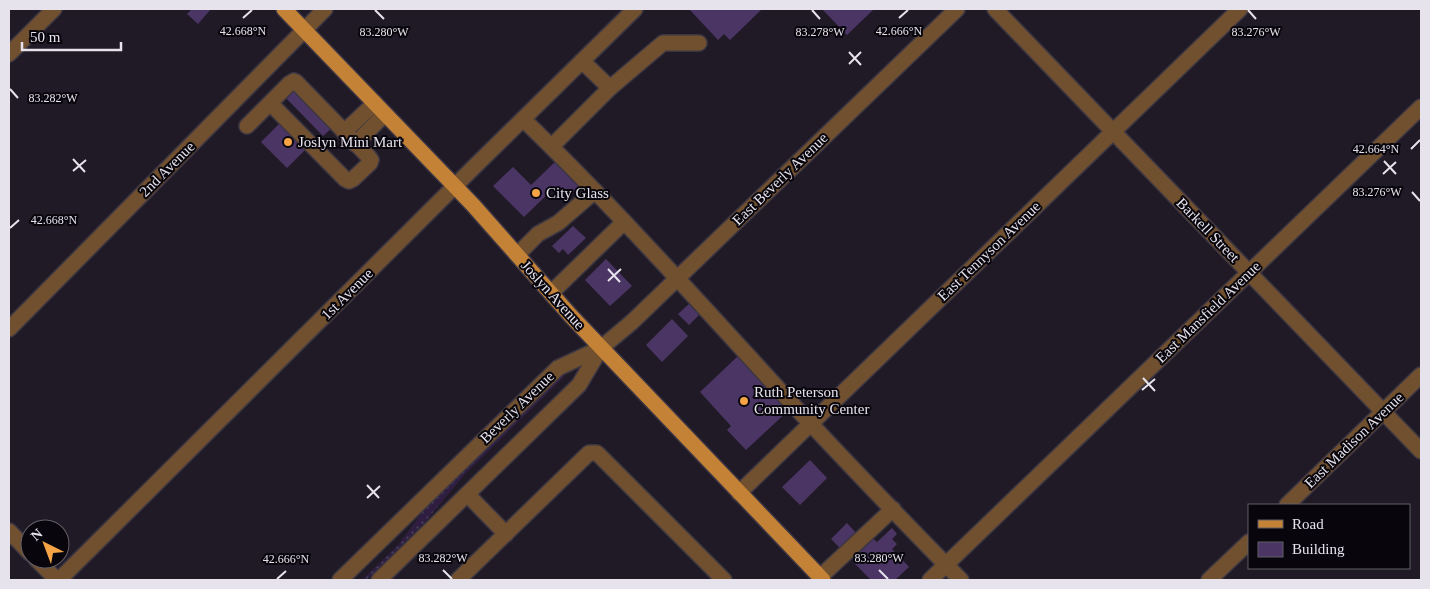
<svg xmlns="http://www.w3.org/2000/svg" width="1430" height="589" font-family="Georgia,serif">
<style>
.grass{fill:url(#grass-dots)}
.building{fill:#4b3564}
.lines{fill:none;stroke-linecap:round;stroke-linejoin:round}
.minor-casing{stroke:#3c3643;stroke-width:18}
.major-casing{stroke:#3c3643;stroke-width:18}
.minor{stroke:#70502f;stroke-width:15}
.major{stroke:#c48237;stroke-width:15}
.ticks{fill:none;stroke:#e7e3ed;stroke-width:2}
.poi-dot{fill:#f5a345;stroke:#08060c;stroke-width:2}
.labels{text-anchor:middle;stroke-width:4;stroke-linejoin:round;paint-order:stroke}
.poi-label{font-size:15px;fill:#e7e3ed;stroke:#08060c;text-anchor:start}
.street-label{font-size:15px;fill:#e7e3ed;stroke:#08060c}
.ticks-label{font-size:12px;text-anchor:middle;fill:#e7e3ed;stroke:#08060c;stroke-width:4;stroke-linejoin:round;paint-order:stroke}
</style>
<defs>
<pattern id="grass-dots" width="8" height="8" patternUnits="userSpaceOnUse" patternTransform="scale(1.25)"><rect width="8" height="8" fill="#2f1e41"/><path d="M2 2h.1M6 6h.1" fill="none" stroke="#4d3f5d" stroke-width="1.8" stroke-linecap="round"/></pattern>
</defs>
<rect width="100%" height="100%" fill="#201a27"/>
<!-- grass -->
<path class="grass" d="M 562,375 L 564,375 L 564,377 L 466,473 L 424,523 L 366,580 L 362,580 L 398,545 L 428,505 Z"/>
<!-- building -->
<g class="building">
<path d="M 192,9 L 211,9 L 198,24 L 187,14 Z"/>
<path d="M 691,9 L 760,9 L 761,10 L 730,40 L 724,34 L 718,40 L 690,10 Z"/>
<path d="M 822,9 L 874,9 L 847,35 Z"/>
<path d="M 292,84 L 334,126 L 323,136 L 282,94 Z"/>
<path d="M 280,123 L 306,149 L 287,168 L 261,142 Z"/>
<path d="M 555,162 L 579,187 L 566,199 L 555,187 L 524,217 L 493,186 L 513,167 L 531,185 Z"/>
<path d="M 573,226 L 586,238 L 568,255 L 563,249 L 559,253 L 552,246 Z"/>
<path d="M 606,259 L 632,286 L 610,306 L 585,280 Z"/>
<path d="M 690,303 L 700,314 L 689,325 L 678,314 Z"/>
<path d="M 672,319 L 688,336 L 662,362 L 646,345 Z"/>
<path d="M 738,356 L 789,410 L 746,450 L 727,430 L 731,426 L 700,392 Z"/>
<path d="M 810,460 L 827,478 L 800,505 L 782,487 Z"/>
<path d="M 847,523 L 857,534 L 841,549 L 831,539 Z"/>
<path d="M 892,528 L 897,534 L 892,539 L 897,544 L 892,549 L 909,567 L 895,580 L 871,580 L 853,562 L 861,555 L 856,550 L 870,536 L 877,542 Z"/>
</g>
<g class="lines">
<!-- minor casing -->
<g class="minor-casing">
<g id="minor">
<path d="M 995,9 L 1421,451"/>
<path d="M 9,54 L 54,9"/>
<path d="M 582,61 L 610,88 L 663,43 L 699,43"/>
<path d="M 523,119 C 618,211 706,310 796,408 C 850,466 905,523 961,580"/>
<path d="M 247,126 L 289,84 L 294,81 L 296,82 L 368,156 L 371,160 L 370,163 L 353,179 L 349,181 L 345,179 L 270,103"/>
<path d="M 344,132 L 375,103"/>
<path d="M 556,142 L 610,88"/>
<path d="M 355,144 L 385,114"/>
<path d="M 517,255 L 538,234 L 558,223 L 595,191"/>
<path d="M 551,293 L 624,222"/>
<path d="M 9,329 L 325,9"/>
<path d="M 739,493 L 1240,9"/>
<path d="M 467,494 L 506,534"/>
<path d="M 1287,505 L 1421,375"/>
<path d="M 9,531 L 30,553"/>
<path d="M 36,559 L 57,580"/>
<path d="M 820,577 L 893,509"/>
<path d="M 59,580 L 472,169 L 635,9"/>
<path d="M 340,580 L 558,368 L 601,348 L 632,322 L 957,9"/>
<path d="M 379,580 L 579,385 L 601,348"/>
<path d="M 458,580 L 589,453 L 597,453 L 724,580"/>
<path d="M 930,580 L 1421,107"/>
<path d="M 1209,580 L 1249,542"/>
</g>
</g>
<!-- major casing -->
<g class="major-casing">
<path id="major" d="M 284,9 L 473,205 L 571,316 L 823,580"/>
</g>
<!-- minor -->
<use href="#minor" class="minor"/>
<!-- major -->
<use href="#major" class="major"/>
</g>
<!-- ticks -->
<path class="ticks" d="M 375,10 L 384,19M 812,10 L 820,19M 1248,10 L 1256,19M 243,18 L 252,10M 899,18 L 908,10M 849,52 L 861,65M 849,64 L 861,52M 10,89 L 18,98M 1411,149 L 1420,140M 73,159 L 85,172M 1384,161 L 1396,174M 73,171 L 86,160M 1383,174 L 1396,162M 1412,192 L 1420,201M 10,228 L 19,220M 608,269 L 620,282M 608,281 L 621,269M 1143,378 L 1155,391M 1142,390 L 1155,379M 367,485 L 379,498M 367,498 L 380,486M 443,570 L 452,579M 879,570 L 888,579M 277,579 L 286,571"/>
<!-- markers -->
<g class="poi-dot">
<circle cx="288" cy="142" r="5"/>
<circle cx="536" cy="193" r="5"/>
<circle cx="744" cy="401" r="5"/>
</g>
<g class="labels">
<!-- poi labels -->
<g class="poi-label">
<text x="298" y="147">Joslyn Mini Mart</text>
<text x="546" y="198">City Glass</text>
<text x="754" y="397">Ruth Peterson<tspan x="754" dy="17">Community Center</tspan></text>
</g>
<!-- street labels -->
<g class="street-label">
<text transform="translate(167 169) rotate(-45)" y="5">2nd Avenue</text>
<text transform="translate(780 179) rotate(-44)" y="5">East Beverly Avenue</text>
<text transform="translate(1208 230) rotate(46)" y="5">Barkell Street</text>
<text transform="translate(989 251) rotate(-44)" y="5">East Tennyson Avenue</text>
<text transform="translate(347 294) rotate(-45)" y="5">1st Avenue</text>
<text transform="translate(553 295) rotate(48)" y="5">Joslyn Avenue</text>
<text transform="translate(1208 312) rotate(-44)" y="5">East Mansfield Avenue</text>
<text transform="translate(517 407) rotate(-44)" y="5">Beverly Avenue</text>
<text transform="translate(1354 440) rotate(-44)" y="5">East Madison Avenue</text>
</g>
</g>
<g class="ticks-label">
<text x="243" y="35">42.668°N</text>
<text x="899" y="35">42.666°N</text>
<text x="384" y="36">83.280°W</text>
<text x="820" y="36">83.278°W</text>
<text x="1256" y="36">83.276°W</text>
<text x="53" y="102">83.282°W</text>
<text x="1376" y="153">42.664°N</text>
<text x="1377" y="196">83.276°W</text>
<text x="54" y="224">42.668°N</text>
<text x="443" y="562">83.282°W</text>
<text x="879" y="562">83.280°W</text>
<text x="286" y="563">42.666°N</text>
</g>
<!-- border -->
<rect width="1430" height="589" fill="none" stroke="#e7e3ed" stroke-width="20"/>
<!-- legend -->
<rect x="1248" y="504" width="162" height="65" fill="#08060c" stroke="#615e66"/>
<rect x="1258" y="520" width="25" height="8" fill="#c48237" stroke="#615e66"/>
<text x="1292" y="529" font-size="15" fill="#e7e3ed">Road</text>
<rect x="1258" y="542" width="25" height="15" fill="#4b3564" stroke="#615e66"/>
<text x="1292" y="554" font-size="15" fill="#e7e3ed">Building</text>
<!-- north arrow -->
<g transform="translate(45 544) rotate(318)"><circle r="24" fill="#08060c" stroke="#615e66"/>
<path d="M0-4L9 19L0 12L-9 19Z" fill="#f5a345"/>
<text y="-8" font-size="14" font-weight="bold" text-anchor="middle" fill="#e7e3ed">N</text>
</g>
<!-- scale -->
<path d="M22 42v8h99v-8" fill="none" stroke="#e7e3ed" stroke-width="2.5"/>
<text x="30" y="42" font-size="15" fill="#e7e3ed" stroke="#08060c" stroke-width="4" paint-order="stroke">50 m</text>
</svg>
